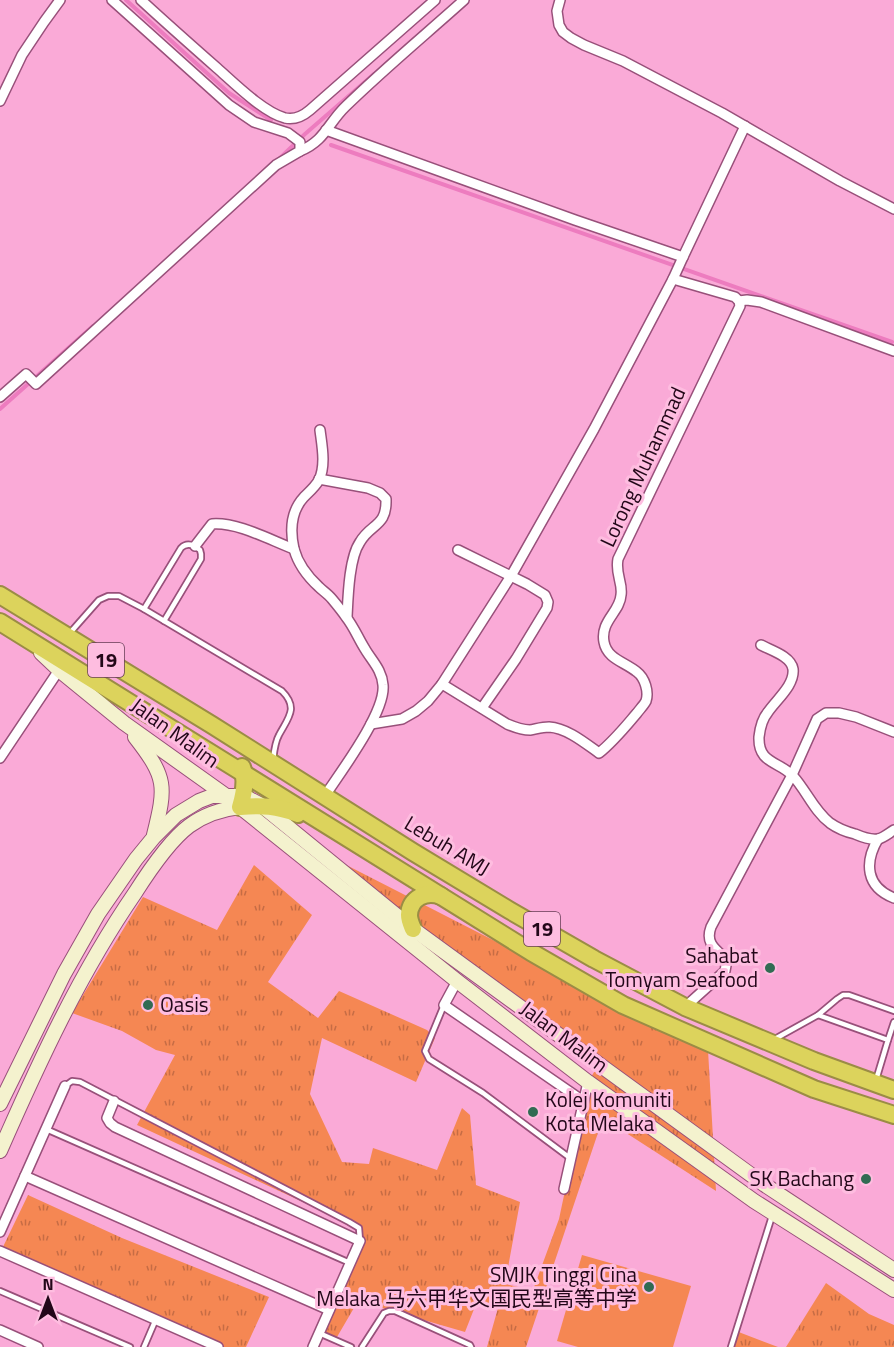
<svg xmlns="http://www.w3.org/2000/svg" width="894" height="1347" font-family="'Titillium Web','Noto Sans SC',sans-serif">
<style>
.grass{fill:url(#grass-tufts)}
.garden{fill:#f58753}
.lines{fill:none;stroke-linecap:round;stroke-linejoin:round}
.stream{stroke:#ed7cbf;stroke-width:4}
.lane-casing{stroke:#98507a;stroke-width:8}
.street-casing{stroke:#98507a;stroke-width:12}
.secondary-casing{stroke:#98507a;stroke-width:16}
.highway-casing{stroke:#9b8c45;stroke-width:20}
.lane{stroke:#fff;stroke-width:4.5}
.street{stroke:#fff;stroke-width:9}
.secondary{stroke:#f4f2ce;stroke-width:14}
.highway{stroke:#dcd35c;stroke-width:16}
.poi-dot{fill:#316b53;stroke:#febde0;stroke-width:2}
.labels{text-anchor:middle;stroke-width:6;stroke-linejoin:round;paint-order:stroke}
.shield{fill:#febde0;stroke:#653e55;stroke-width:1.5}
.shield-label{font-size:20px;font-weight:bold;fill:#230719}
.street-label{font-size:21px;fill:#230719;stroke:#febde0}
.poi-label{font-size:21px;fill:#230719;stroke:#febde0;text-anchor:end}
</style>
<defs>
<pattern id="grass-tufts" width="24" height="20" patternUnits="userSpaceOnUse" patternTransform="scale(1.5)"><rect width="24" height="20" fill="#f58753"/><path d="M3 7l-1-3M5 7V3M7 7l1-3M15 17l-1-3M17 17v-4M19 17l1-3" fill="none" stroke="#c66c44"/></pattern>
</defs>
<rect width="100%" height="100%" fill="#faaad7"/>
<!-- grass -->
<g class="grass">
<path d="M 317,850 L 708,1050 L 716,1191 L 603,1118 L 526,1347 L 487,1347 L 498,1308 L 476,1304 L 465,1332 L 358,1301 L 337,1337 L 319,1333 L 360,1241 L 359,1228 L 137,1125 L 175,1055 L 156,1050 L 122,1031 L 72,1013 L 143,897 L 217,930 L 254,865 L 312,915 L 268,982 L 318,1018 L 339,991 L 427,1030 L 435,1038 L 416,1082 L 322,1038 L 310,1094 L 342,1162 L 369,1164 L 373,1148 L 437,1170 L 462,1108 L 470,1115 L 476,1185 L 520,1202 L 505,1284 L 533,1290 L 559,1219 L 588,1082 L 599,1064 Z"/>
<path d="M 28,1195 L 122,1238 L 269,1297 L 246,1347 L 218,1347 L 1,1251 Z"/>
<path d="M 826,1283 L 869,1314 L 894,1325 L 894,1347 L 786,1347 Z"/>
<path d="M 736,1331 L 778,1347 L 731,1347 Z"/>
</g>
<!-- garden -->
<path class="garden" d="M 582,1255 L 691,1286 L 673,1347 L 578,1347 L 557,1341 Z"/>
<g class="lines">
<!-- stream -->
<g class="stream">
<path d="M 126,0 L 229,93 L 271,120"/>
<path d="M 331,145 L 892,342"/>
<path d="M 279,159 L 305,134 L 374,74"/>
<path d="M 0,409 L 93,326"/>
</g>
<!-- lane casing -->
<g class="lane-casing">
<g id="lane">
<path d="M 144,609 L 181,548 C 187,542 194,545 200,550 L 201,554 L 201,559 L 164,621"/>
<path d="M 69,634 L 99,600 L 108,596 L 119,596 L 144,609 L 282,691 C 299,708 288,718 279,735 C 275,742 274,752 273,760"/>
<path d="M 444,1005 L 425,1051 L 429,1059 L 483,1093 L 570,1158"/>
<path d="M 818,1015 L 837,999 L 843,995 L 849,995 L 894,1011"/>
<path d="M 773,1040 L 818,1015 L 888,1040 L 876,1080"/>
<path d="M 888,1040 L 894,1022"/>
<path d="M 65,1086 L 72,1081 L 80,1082 L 349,1222 L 359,1228 L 360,1241"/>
<path d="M 46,1129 L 350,1263"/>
<path d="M 0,1291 L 130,1347"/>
<path d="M 319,1333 L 351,1347"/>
<path d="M 144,1347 L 156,1319"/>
<path d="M 362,1347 L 384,1313 L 389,1311 L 395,1311 L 470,1345 L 471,1347"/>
<path d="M 731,1347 L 772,1216"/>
</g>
</g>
<!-- street casing -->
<g class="street-casing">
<g id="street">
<path d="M 141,0 C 166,23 192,46 217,68 C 234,83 263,112 285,118 C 294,120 303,116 310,110 L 435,0"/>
<path d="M 560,0 L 557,11 L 559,25 L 563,32 L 571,38 L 584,45 L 623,61 L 722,113 L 840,181 L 894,209"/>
<path d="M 0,101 L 22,55 L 44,22 L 60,0"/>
<path d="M 326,130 L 575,220 L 683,257 L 745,126"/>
<path d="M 300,151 C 325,141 328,123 346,106 C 384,69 425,35 464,0"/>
<path d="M 739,301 L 747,300 L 761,302 L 894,351"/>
<path d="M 0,397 L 26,374 L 36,384 L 276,165 L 300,151 L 300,142 L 288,133 L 254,122 L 229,105 L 112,0"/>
<path d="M 320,430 C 322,446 326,465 319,480 C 315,487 309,492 304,497 C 291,511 290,531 294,549 C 298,564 307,576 319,587 C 323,591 328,594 332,599 C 337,605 342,611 346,617 C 354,627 358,638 365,649 C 372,661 382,670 383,685 C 386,712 340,773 324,797"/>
<path d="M 319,479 L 368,488 L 380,493 L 386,499 C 387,527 371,523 360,542 C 349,558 348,597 347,617"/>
<path d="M 195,546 L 212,524 C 238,522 270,540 294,549"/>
<path d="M 458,550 L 527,584 L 545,595 L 548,602 L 547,608 L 516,659 L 482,708"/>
<path d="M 761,645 C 770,650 791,656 793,669 C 795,685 776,700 768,712 C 762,719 760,728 759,737 C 758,764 779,761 793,776 C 806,790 814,811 830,823 C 837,828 847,832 855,834 C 862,837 871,840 878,839 C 883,838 889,833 894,830"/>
<path d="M 442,684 L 507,724 C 514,727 522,730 530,730 C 536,729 542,727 549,727 C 567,728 585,743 599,753 C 614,741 625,727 637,713 C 640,709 644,705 646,701 C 649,692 645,678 637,672 C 625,662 607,659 604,642 C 600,621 620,612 621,595 C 623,583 615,574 618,559 L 740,306 L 739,301 L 735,297 L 673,279"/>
<path d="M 371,724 L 402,719 L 416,711 L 428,701 L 442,684 L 511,576 L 594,429 L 673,279 L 683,257"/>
<path d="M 0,758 L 59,670"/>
<path d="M 878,839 C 864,863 866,887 894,898"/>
<path d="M 457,981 L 444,1005 L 583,1101"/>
<path d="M 685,1007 L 725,971 L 727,960 C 715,949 705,943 711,927 L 792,775 L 817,719 L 826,713 L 839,713 L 856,717 L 894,732"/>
<path d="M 114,1101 L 107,1118 L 110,1123 L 115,1127 L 360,1241 L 313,1347"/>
<path d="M 25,1176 L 329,1310"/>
<path d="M 564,1189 L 588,1082"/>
<path d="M 0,1232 L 65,1086"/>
<path d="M 0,1251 L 218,1347"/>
<path d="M 0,1330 L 38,1347"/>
</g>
</g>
<!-- secondary casing -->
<g class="secondary-casing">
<g id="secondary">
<path d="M 41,653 L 59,670 L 124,723 L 225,795 L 457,981 L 588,1082 L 754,1201 L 894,1290"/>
<path d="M 135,737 C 167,778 166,786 154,835"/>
<path d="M 0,1104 L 64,974 L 98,914 L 136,859 L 154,837 L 176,815 L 199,801 L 212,796 L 244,796 L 261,805 L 413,929 L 765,1185 L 894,1270"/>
<path d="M 0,1151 C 39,1062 80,973 135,893 C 149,871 169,841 189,826 C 204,815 222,809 240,807"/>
</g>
</g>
<!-- highway casing -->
<g class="highway-casing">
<g id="highway">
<path d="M 0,595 L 212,725 L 413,852 L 509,910 L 594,959 L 685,1007 L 814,1061 L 894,1090"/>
<path d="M 0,622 L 531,952 L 623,1005 L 814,1089 L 894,1115"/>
<path d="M 242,767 C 247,780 244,794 240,807 C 262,805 277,806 298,814"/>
<path d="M 413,929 C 411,924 409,920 409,915 C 410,898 426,890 441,896"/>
</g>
</g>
<!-- lane -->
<use href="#lane" class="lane"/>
<!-- street -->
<use href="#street" class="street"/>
<!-- secondary -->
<use href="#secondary" class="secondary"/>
<!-- highway -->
<use href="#highway" class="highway"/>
</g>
<!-- markers -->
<g class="poi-dot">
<circle cx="770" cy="968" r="6"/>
<circle cx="148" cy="1005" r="6"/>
<circle cx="533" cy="1112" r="6"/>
<circle cx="866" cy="1179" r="6"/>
<circle cx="649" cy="1287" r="6"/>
</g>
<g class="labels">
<!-- shield labels -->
<g class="shield">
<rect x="88" y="643" width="36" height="34" rx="4.5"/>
<rect x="524" y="912" width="36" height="34" rx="4.5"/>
</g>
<g class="shield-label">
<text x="106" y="667">19</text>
<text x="542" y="936">19</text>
</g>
<!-- street labels -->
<g class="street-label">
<text transform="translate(643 467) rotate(-65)" y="7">Lorong Muhammad</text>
<text transform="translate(175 733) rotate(36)" y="7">Jalan Malim</text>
<text transform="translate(447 846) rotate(31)" y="7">Lebuh AMJ</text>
<text transform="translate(564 1037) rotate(37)" y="7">Jalan Malim</text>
</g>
<!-- poi labels -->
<g class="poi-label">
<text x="758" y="963">Sahabat<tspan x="758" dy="24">Tomyam Seafood</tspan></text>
<text x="160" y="1012" text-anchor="start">Oasis</text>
<text x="545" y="1107" text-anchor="start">Kolej Komuniti<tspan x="545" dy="24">Kota Melaka</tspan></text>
<text x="854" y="1186">SK Bachang</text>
<text x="637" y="1282">SMJK Tinggi Cina<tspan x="637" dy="24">Melaka 马六甲华文国民型高等中学</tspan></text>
</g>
</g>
<!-- north arrow -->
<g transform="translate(48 1299)" stroke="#febde0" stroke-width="4.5" paint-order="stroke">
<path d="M0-4.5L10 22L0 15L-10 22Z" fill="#230719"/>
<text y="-9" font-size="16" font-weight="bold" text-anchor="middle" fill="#230719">N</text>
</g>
</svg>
